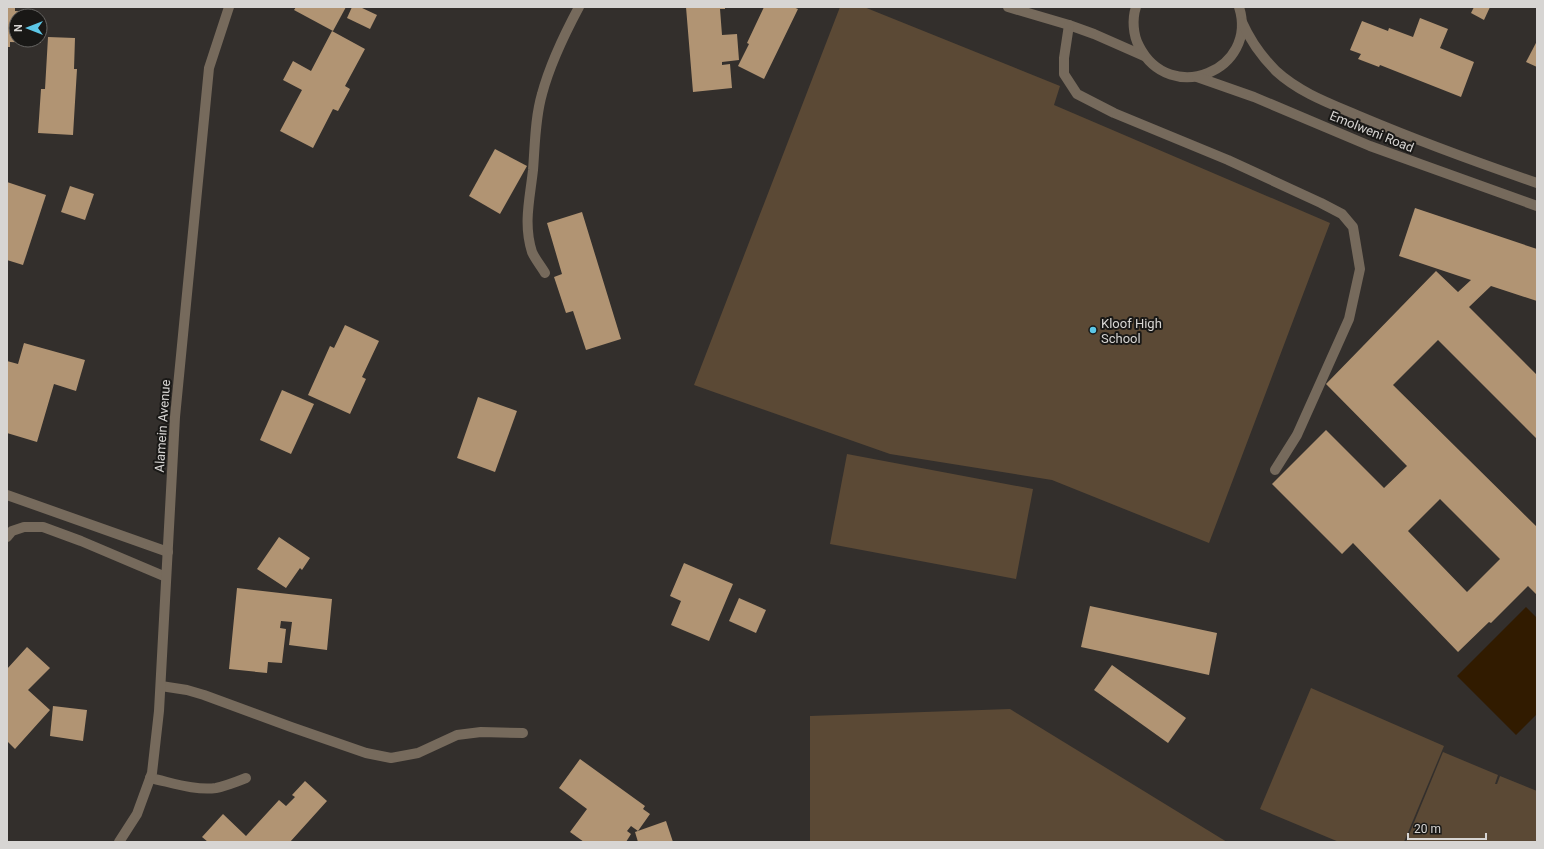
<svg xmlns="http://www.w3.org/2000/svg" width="1544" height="849" font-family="Roboto,sans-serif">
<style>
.green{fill:#5b4935}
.water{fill:#311b00}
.building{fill:#b19473;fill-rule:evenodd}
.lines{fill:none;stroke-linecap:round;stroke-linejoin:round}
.minor{stroke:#766a5c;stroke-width:10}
.poi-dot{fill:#5cc7e7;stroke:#191816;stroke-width:1.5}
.labels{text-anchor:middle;stroke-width:4;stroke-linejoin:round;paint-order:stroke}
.street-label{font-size:13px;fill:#d7d5d3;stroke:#191816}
.poi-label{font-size:13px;fill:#d7d5d3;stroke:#191816;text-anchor:start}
</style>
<rect width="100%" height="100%" fill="#332f2c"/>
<!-- green -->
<g class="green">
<path d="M 840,7 L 864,7 L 1060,86 L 1054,105 L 1330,223 L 1209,543 L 1052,480 L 890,454 L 694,385 Z"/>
<path d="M 847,454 L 1033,489 L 1016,579 L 830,544 Z"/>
<path d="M 1311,688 L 1444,746 L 1404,842 L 1339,842 L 1260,809 Z"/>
<path d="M 1010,709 L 1227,842 L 810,842 L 810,716 Z"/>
<path d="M 1443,752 L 1498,775 L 1495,784 L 1497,784 L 1500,776 L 1537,791 L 1537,842 L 1406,842 Z"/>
</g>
<!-- water -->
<path class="water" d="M 1526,607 L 1537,618 L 1537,714 L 1516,735 L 1457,676 Z"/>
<!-- building -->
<g class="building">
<path d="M 7,7 L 15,7 L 15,11 L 37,12 L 37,16 L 16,16 L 16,40 L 41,40 L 41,43 L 10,42 L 10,47 L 7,47 Z"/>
<path d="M 296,7 L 346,7 L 333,31 L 294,10 Z"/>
<path d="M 352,7 L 360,7 L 377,15 L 370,29 L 347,18 Z"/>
<path d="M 686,7 L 725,7 L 725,9 L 720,9 L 722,35 L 737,34 L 739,60 L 722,62 L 722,65 L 730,64 L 732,88 L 693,92 Z"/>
<path d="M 764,7 L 793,7 L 798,9 L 764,79 L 738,66 L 749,44 L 747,43 Z"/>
<path d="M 1474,7 L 1490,7 L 1484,20 L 1471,13 Z"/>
<path d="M 1420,18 L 1448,29 L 1440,48 L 1474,62 L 1461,97 L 1380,65 L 1379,67 L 1358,59 L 1361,54 L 1350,50 L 1362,21 L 1388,31 L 1389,28 L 1413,37 Z"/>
<path d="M 332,31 L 365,49 L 345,86 L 350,89 L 338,111 L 333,109 L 313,148 L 280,131 L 302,90 L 283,80 L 293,61 L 311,71 Z"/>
<path d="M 48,37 L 75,38 L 74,69 L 77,69 L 73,135 L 38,133 L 41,89 L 45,89 Z"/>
<path d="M 1537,41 L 1537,67 L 1526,62 Z"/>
<path d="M 495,149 L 527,166 L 500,214 L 469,196 Z"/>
<path d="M 7,182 L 46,195 L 23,265 L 7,260 Z"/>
<path d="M 70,186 L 94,194 L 85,220 L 61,212 Z"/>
<path d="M 1415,208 L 1537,249 L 1537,301 L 1491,286 L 1469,307 L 1537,375 L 1537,439 L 1438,340 L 1393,385 L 1537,527 L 1537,595 L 1528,586 L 1491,623 L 1489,622 L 1458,652 L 1353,543 L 1342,554 L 1272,484 L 1326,430 L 1384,488 L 1407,466 L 1326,384 L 1436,271 L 1458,292 L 1471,280 L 1399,256 ZM 1440,499 L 1500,559 L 1467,592 L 1408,531 Z"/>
<path d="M 582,212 L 621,339 L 586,350 L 573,311 L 566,313 L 554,277 L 562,274 L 547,223 Z"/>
<path d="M 345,325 L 379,341 L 362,377 L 366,379 L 350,414 L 308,395 L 330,346 L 334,348 Z"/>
<path d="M 24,343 L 85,360 L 76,391 L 54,384 L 37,442 L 7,433 L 7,361 L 18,364 Z"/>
<path d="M 282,390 L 314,404 L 291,454 L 260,440 Z"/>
<path d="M 478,397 L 517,411 L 495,472 L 457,458 Z"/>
<path d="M 279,537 L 310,558 L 302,570 L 300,568 L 286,588 L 257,569 Z"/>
<path d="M 684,563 L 733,584 L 709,641 L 671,625 L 681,601 L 670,596 Z"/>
<path d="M 237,588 L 332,599 L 327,650 L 289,645 L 292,622 L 281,621 L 280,628 L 286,629 L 282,663 L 268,662 L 267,673 L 229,669 Z"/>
<path d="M 739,598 L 766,610 L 756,633 L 729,621 Z"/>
<path d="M 1090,606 L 1217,633 L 1209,675 L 1081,647 Z"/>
<path d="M 27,647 L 50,668 L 28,690 L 50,710 L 15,749 L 7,741 L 7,669 Z"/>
<path d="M 1112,665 L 1186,718 L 1168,743 L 1094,690 Z"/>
<path d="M 53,706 L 87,710 L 83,741 L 50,736 Z"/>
<path d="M 580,759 L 645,806 L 643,809 L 650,814 L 638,831 L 631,826 L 627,831 L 631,834 L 626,842 L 584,842 L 570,832 L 587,809 L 559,788 Z"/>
<path d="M 305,781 L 327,801 L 290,842 L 208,842 L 202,837 L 223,814 L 246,836 L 279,800 L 286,806 L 295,797 L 292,795 Z"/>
<path d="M 666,821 L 673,842 L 638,842 L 635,832 Z"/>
</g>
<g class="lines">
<!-- minor -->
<g class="minor">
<path d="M 1008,7 L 1069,25 L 1094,34 L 1144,56"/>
<path d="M 1136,7 C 1132,19 1133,35 1139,46 C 1170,107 1259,70 1239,7"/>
<path d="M 1242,22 C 1250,40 1262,57 1276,71 C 1301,94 1334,105 1364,118 C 1421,142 1479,163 1537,183"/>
<path d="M 1069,25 L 1064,58 L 1064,74 L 1077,94 L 1114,113 L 1228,160 L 1321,203 L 1342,214 L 1353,227 L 1360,269 L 1349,319 L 1297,435 L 1275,470"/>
<path d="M 1197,77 L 1254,97 L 1370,146 L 1537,206"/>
<path d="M 545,273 C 541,266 535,259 532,252 C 523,224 530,198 533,170 C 535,145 535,118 542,94 C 550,64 564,35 579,7"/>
<path d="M 7,495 L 168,552"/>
<path d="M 7,537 L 12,531 L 24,527 L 43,527 L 81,541 L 166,577"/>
<path d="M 161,686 L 187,690 L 204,695 L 291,727 L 366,753 L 391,758 L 418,753 L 457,735 L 481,732 L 523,733"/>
<path d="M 150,778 C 170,782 195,791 216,788 C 226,786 236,782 246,778"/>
<path d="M 119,842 L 137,814 L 152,773 L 159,711 L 175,417 L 209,68 L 229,7"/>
</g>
</g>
<!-- markers -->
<circle class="poi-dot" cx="1093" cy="330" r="4"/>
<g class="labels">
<!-- street labels -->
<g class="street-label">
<text transform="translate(1372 131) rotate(22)" y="5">Emolweni Road</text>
<text transform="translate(162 426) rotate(-86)" y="5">Alamein Avenue</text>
</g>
<!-- poi labels -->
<g class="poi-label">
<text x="1101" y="328">Kloof High<tspan x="1101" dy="15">School</tspan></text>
</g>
</g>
<!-- border -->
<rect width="1544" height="849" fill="none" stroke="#d7d5d3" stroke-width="16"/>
<!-- north arrow -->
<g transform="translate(28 28) rotate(270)"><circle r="19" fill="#191816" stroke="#656462"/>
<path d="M0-3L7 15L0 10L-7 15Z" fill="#5cc7e7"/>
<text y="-6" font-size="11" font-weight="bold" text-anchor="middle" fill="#d7d5d3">N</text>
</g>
<!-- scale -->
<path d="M1408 833v6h78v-6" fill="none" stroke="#d7d5d3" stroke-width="2"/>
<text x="1414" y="833" font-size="12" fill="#d7d5d3" stroke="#191816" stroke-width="3" paint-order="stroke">20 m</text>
</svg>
